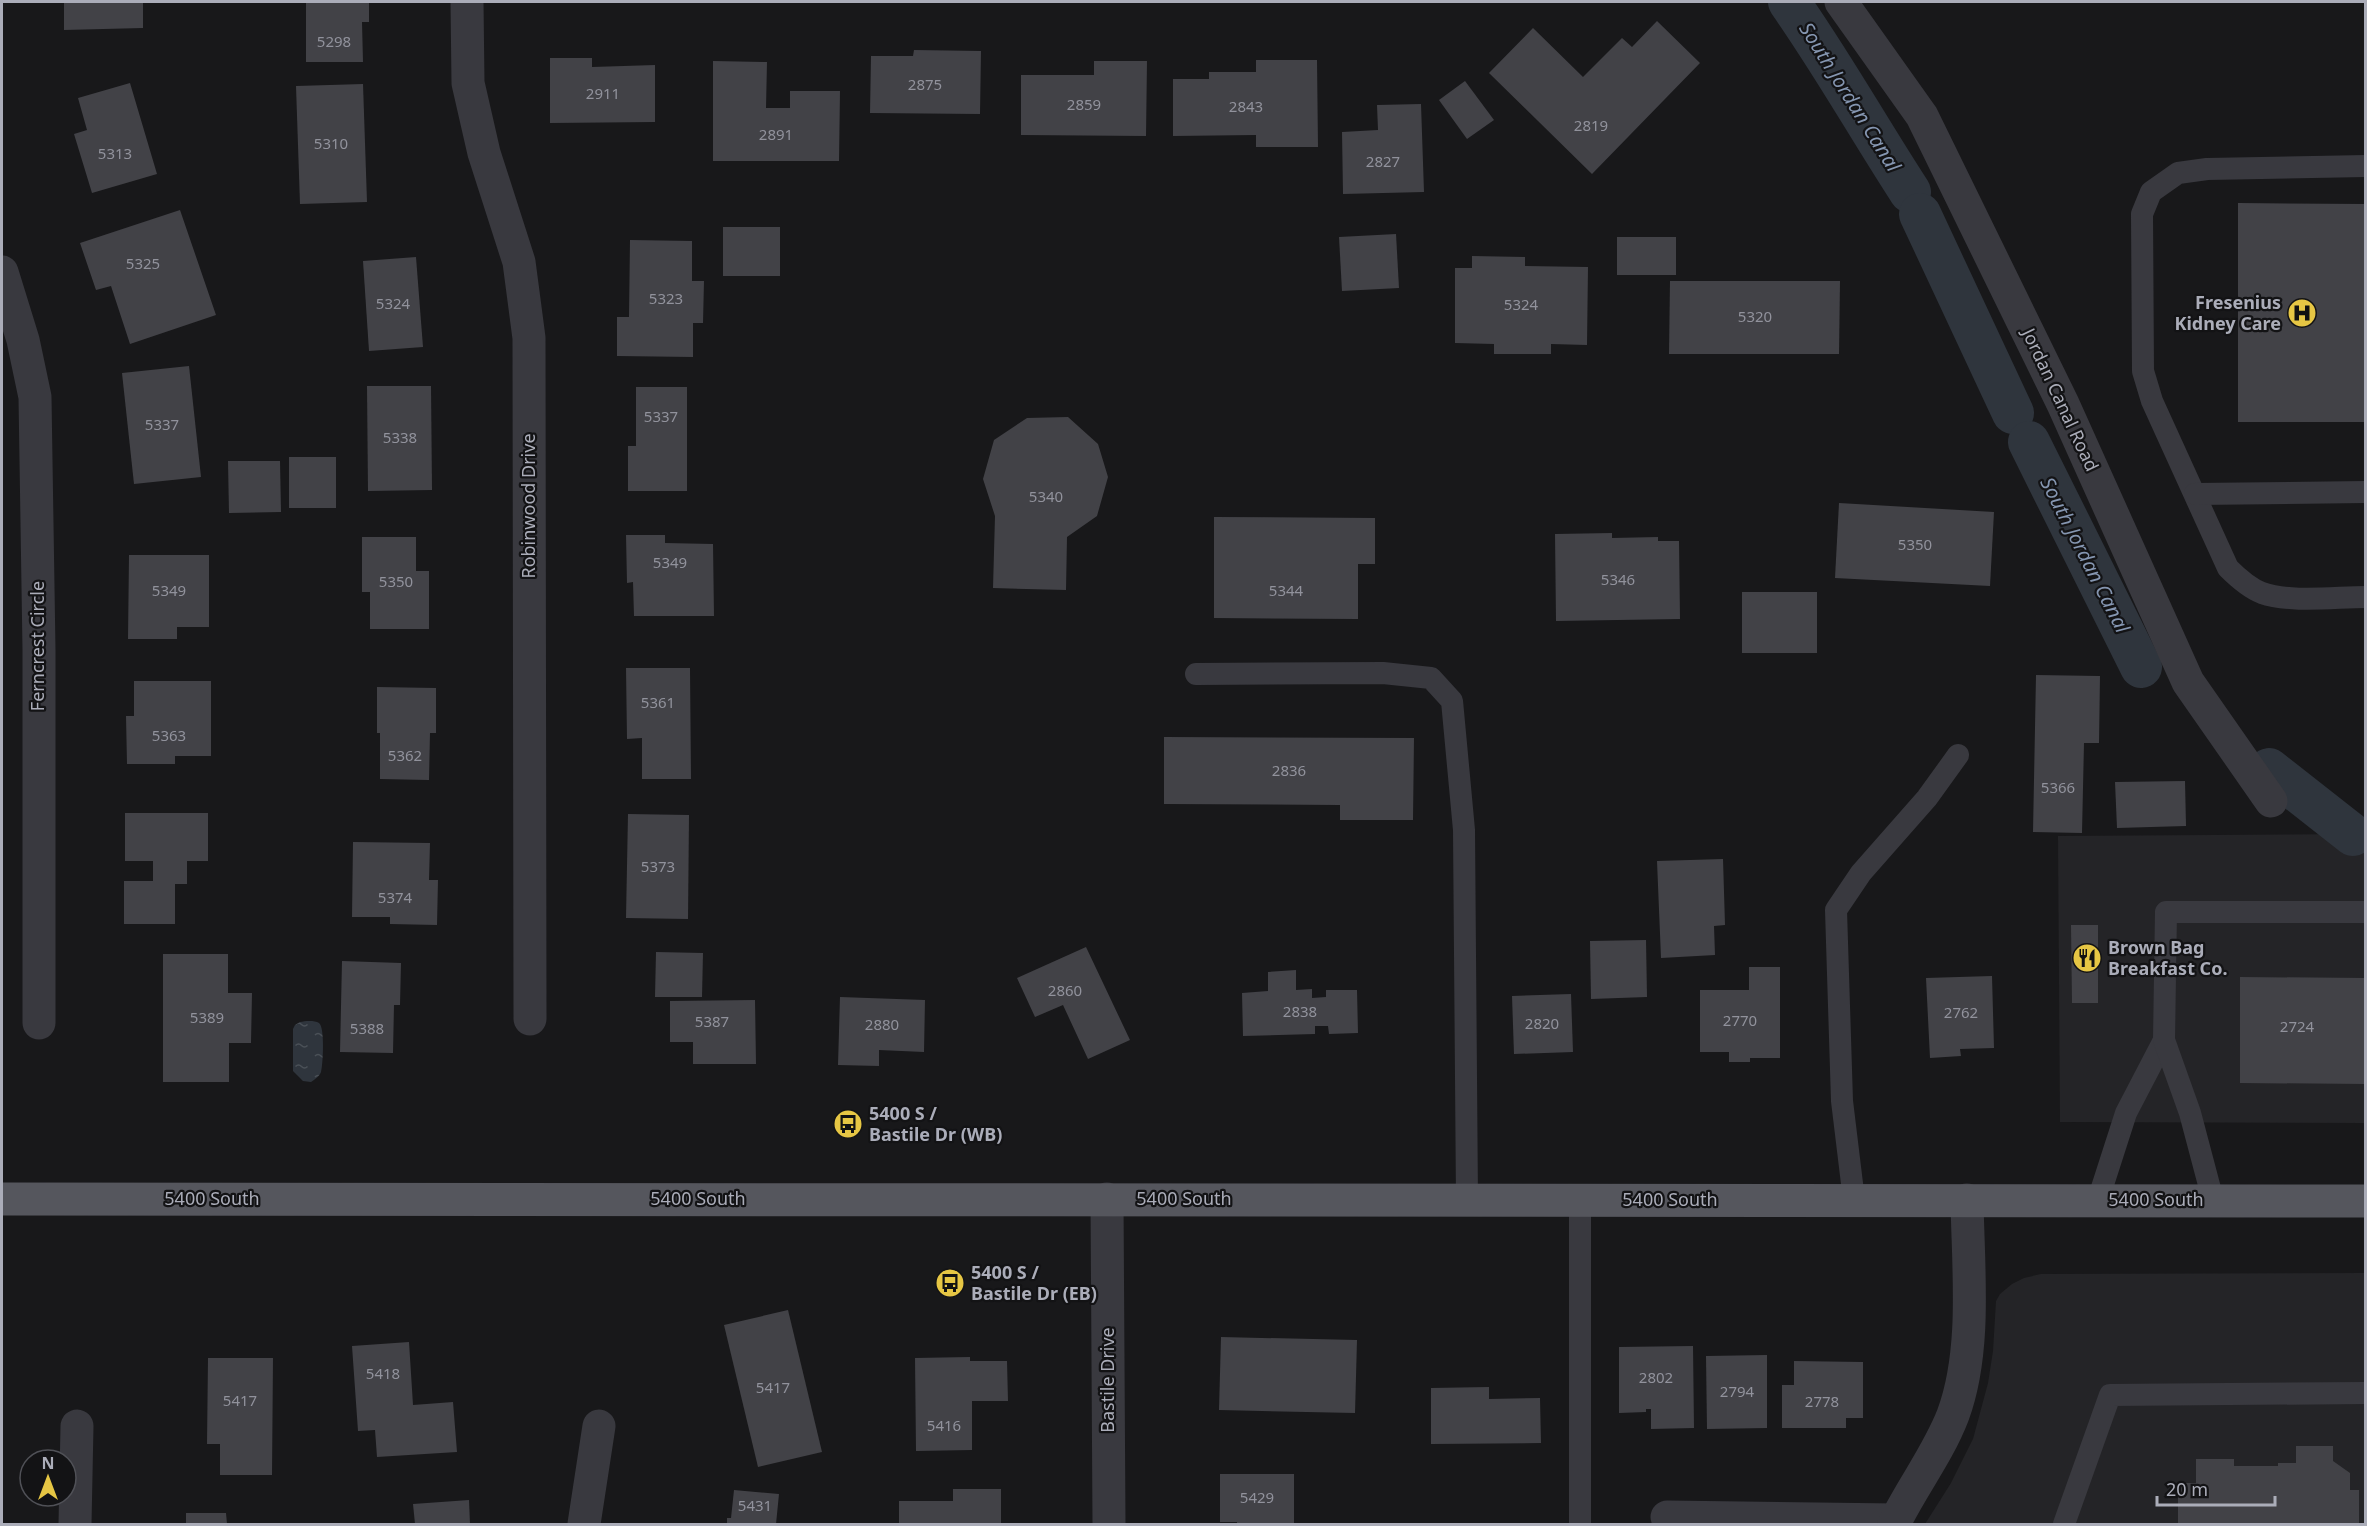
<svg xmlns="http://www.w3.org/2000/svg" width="2367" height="1526" font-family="'Noto Sans',sans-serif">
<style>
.built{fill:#242427}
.water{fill:url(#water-ripples)}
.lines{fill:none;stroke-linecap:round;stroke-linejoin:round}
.canal{stroke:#2f353d;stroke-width:42}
.building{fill:#424247}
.lane{stroke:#39393f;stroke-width:22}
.street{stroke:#39393f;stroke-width:33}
.primary{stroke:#55565d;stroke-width:33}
.labels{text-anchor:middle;stroke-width:4.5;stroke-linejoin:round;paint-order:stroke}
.number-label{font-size:15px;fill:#91929c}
.poi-label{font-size:18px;font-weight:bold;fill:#abadb9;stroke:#131315;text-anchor:start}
.street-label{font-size:18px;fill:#abadb9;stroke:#131315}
.water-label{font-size:20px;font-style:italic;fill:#8596b1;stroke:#131315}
</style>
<defs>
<pattern id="water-ripples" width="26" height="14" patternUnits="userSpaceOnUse" patternTransform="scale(1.5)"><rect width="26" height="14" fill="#2f353d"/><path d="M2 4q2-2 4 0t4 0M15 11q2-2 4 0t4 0" fill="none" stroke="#4a5057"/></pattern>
</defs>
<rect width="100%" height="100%" fill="#18181a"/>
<!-- built -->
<g class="built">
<path d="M 2365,834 L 2365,1123 L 2060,1122 L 2058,836 Z"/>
<path d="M 2365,1273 L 2365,1524 L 1925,1524 L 1951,1483 L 1973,1439 L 1988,1383 L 1993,1351 L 1996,1301 L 2000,1294 L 2012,1284 L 2024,1278 L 2041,1274 Z"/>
</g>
<!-- water -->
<path class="water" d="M 300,1022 C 305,1021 314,1020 319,1023 C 325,1027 323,1065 321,1072 C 319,1077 315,1079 311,1082 L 303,1081 L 293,1071 L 293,1029 L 295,1025 Z"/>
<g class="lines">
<!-- canal -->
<g class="canal">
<path d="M 1789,2 C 1832,63 1869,129 1910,192"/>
<path d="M 1920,214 L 2013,413"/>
<path d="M 2029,442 L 2141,667"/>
<path d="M 2269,769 L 2353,835"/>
</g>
</g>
<!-- building -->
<g class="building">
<path d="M 64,2 L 143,2 L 143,28 L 64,30 Z"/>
<path d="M 306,2 L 369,2 L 369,22 L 362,22 L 363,62 L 306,62 Z"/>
<path d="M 1657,21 L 1700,63 L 1592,174 L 1489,73 L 1533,28 L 1583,77 L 1622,38 L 1632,47 Z"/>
<path d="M 914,50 L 981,51 L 980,114 L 870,113 L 871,56 L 913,56 Z"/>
<path d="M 550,58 L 592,58 L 592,67 L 655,65 L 655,122 L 550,123 Z"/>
<path d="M 1256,60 L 1317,60 L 1318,147 L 1256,147 L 1256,135 L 1173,136 L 1173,79 L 1209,79 L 1209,72 L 1256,72 Z"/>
<path d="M 713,61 L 767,62 L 766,108 L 790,108 L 790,91 L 840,91 L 839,161 L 713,161 Z"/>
<path d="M 1094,61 L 1147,61 L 1146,136 L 1021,135 L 1021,75 L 1094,75 Z"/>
<path d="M 1465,81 L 1494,120 L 1467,139 L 1439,100 Z"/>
<path d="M 130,83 L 157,174 L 92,193 L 74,134 L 87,130 L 78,98 Z"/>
<path d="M 363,84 L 367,202 L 300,204 L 296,86 Z"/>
<path d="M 1421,104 L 1424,192 L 1343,194 L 1342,132 L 1378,130 L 1377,105 Z"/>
<path d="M 2238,203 L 2366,204 L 2366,422 L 2238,422 Z"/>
<path d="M 180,210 L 216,315 L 130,344 L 111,286 L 96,290 L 80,243 Z"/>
<rect x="723" y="227" width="57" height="49"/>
<path d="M 1396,234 L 1399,288 L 1342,291 L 1339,237 Z"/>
<rect x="1617" y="237" width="59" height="38"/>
<path d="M 630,240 L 692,241 L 692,281 L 704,281 L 703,323 L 693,323 L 693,357 L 617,356 L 617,317 L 629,317 Z"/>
<path d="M 1472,256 L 1525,257 L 1525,266 L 1588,267 L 1587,345 L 1551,344 L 1551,354 L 1494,354 L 1494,344 L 1455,343 L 1455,268 L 1472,268 Z"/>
<path d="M 416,257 L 423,347 L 369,351 L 363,261 Z"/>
<path d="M 1670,281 L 1840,281 L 1839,354 L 1669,354 Z"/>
<path d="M 189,366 L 201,477 L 134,484 L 122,373 Z"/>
<path d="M 367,386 L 431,386 L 432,490 L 368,491 Z"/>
<path d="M 636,387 L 687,387 L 687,491 L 628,491 L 628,446 L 636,446 Z"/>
<path d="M 1068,417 L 1098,444 L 1108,477 L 1097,516 L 1067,537 L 1066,590 L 993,588 L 995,516 L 983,479 L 994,440 L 1027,418 Z"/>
<rect x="289" y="457" width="47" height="51"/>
<path d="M 228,461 L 280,461 L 281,512 L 229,513 Z"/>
<path d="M 1839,503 L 1994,512 L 1990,586 L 1835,578 Z"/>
<path d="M 1214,517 L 1375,518 L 1375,564 L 1358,564 L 1358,619 L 1214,618 Z"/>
<path d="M 1612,533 L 1612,538 L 1658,537 L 1658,541 L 1679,541 L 1680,619 L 1556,621 L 1555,534 Z"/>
<path d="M 626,535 L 665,535 L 665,543 L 713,544 L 714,616 L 634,616 L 633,582 L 627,583 Z"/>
<path d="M 362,537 L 416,537 L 416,571 L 429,571 L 429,629 L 370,629 L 370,592 L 362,592 Z"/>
<path d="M 129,555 L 209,555 L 209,627 L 177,627 L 177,639 L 128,639 Z"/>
<rect x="1742" y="592" width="75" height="61"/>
<path d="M 626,668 L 690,668 L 691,779 L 642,779 L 642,738 L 627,739 Z"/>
<path d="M 2036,675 L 2100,676 L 2099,743 L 2084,743 L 2082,833 L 2033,832 Z"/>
<path d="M 134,681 L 211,681 L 211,756 L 175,756 L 175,764 L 127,764 L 126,716 L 134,716 Z"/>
<path d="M 377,687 L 436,688 L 436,733 L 430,733 L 429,780 L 380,779 L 380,733 L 377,733 Z"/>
<path d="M 1164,737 L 1414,738 L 1413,820 L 1340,820 L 1340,805 L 1164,804 Z"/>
<path d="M 2185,781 L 2186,826 L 2117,828 L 2115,782 Z"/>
<path d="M 125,813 L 208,813 L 208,861 L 187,861 L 187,884 L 175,884 L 175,924 L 124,924 L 124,881 L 153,881 L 153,861 L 125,861 Z"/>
<path d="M 628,814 L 689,815 L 688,919 L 626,918 Z"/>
<path d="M 353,842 L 430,843 L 429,880 L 438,880 L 437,925 L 390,924 L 390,917 L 352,917 Z"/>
<path d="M 1723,859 L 1725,925 L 1714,926 L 1715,955 L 1661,958 L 1657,861 Z"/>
<path d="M 2071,925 L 2098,925 L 2098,1003 L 2072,1003 Z"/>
<path d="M 1646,940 L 1647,997 L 1591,999 L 1590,941 Z"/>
<path d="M 1086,947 L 1130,1040 L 1088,1059 L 1063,1005 L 1035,1017 L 1017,978 Z"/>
<path d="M 656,952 L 703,953 L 702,997 L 655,997 Z"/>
<path d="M 163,954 L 228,954 L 228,993 L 252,993 L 251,1043 L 229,1043 L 229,1082 L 163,1082 Z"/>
<path d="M 342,961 L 401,963 L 400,1005 L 394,1005 L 393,1053 L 340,1052 Z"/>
<path d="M 1749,967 L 1780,967 L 1780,1058 L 1750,1058 L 1750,1062 L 1729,1062 L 1729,1052 L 1700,1052 L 1700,990 L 1749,990 Z"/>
<path d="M 1296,970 L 1296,990 L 1312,989 L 1312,998 L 1326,997 L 1326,990 L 1357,990 L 1358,1033 L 1329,1034 L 1328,1026 L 1315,1026 L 1315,1034 L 1243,1036 L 1242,993 L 1268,991 L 1268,972 Z"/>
<path d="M 1992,976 L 1994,1048 L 1960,1049 L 1961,1056 L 1930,1058 L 1926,978 Z"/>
<path d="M 2240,977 L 2366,978 L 2366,1084 L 2240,1083 Z"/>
<path d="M 1571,994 L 1573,1052 L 1514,1054 L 1512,996 Z"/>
<path d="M 840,997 L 925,1000 L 924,1052 L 879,1050 L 879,1066 L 838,1065 Z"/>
<path d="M 755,1000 L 756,1064 L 693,1064 L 693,1042 L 670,1042 L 670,1001 Z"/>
<path d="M 788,1310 L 822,1452 L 758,1467 L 724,1325 Z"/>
<path d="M 1221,1337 L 1357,1340 L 1355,1413 L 1219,1410 Z"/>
<path d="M 409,1342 L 413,1405 L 453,1402 L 457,1452 L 377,1457 L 375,1430 L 358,1431 L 352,1346 Z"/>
<path d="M 1693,1346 L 1694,1428 L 1651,1429 L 1651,1409 L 1646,1409 L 1646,1412 L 1619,1413 L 1619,1347 Z"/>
<path d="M 1767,1355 L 1767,1428 L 1707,1429 L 1706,1356 Z"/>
<path d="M 970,1357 L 970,1361 L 1007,1361 L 1008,1401 L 972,1401 L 972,1450 L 916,1451 L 915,1358 Z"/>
<path d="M 208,1358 L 273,1358 L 272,1475 L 220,1475 L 220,1444 L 207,1444 Z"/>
<path d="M 1794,1361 L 1863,1362 L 1863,1418 L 1846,1418 L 1846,1428 L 1782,1428 L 1782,1385 L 1794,1385 Z"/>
<path d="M 1489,1387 L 1489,1399 L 1540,1398 L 1541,1443 L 1431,1444 L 1431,1388 Z"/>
<path d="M 2296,1446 L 2333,1446 L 2333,1461 L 2350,1473 L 2350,1490 L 2359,1490 L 2359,1524 L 2178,1524 L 2178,1483 L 2196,1483 L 2196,1459 L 2234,1459 L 2234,1466 L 2278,1466 L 2278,1463 L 2296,1463 Z"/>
<path d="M 1220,1474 L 1294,1474 L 1294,1524 L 1237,1524 L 1237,1522 L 1220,1522 Z"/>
<path d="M 953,1489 L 1001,1489 L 1001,1524 L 899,1524 L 899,1501 L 953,1501 Z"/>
<path d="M 734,1490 L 779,1494 L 776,1524 L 727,1524 L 727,1518 L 731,1518 Z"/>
<path d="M 469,1500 L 470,1524 L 415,1524 L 413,1504 Z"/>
<path d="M 186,1513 L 226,1513 L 227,1524 L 186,1524 Z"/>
</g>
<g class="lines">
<!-- lane -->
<g class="lane">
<path d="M 2366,166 L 2207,169 L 2178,173 L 2151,192 L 2142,214 L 2143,371 L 2152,401 L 2228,568 C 2238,578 2249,588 2262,593 C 2291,603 2335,597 2366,597"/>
<path d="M 2195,494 L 2366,492"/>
<path d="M 1196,674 L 1383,673 L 1431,678 L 1452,701 L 1464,830 L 1467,1200"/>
<path d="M 1580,1200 L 1580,1524"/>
<path d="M 1854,1200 L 1842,1101 L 1836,910 L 1861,873 L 1927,798 L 1958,755"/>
<path d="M 2098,1200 L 2126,1113 L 2164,1040"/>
<path d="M 2213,1200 L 2190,1113 L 2164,1040 L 2166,912 L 2366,912"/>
<path d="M 2064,1524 L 2110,1395 L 2366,1393"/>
</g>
<!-- street -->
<g class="street">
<path d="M 467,2 L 468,83 L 484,153 L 519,262 L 529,338 L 530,1019"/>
<path d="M 1841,2 L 1922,116 L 2063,404 L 2188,682 L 2271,801"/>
<path d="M 2,272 L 23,340 L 35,397 L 39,650 L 39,1023"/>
<path d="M 1107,1199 L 1109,1524"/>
<path d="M 1667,1517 L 1896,1520"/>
<path d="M 75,1524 L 77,1426"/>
<path d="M 584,1524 L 599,1426"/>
<path d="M 1894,1524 C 1912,1487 1938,1454 1953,1415 C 1977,1350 1968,1268 1967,1200"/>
</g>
<!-- primary -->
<path class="primary" d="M 2,1199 L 2366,1201"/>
</g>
<!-- icons -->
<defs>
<g id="hospital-disc" transform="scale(1.5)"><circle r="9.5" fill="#e6c644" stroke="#131315"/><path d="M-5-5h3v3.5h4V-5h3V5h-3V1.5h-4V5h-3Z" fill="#111"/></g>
<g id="restaurant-disc" transform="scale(1.5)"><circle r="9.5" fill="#e6c644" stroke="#131315"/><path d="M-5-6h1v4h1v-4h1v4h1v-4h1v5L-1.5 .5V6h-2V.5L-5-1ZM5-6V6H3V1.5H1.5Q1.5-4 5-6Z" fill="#111"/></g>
<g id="bus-disc" transform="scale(1.5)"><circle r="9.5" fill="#e6c644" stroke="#131315"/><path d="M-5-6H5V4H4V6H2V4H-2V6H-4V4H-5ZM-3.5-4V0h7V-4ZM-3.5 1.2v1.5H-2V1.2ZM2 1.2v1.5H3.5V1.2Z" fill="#111"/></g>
</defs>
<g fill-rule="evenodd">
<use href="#hospital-disc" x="2302" y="313"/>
<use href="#restaurant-disc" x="2087" y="958"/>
<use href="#bus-disc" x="848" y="1124"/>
<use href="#bus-disc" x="950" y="1283"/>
</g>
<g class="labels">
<!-- number labels -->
<g class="number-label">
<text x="334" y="47">5298</text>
<text x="925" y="90">2875</text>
<text x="603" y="99">2911</text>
<text x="1084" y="110">2859</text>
<text x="1246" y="112">2843</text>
<text x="1591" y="131">2819</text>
<text x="776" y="140">2891</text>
<text x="331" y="149">5310</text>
<text x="115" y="159">5313</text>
<text x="1383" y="167">2827</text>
<text x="143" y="269">5325</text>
<text x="666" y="304">5323</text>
<text x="393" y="309">5324</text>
<text x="1521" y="310">5324</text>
<text x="1755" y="322">5320</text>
<text x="661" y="422">5337</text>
<text x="162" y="430">5337</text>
<text x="400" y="443">5338</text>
<text x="1046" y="502">5340</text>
<text x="1915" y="550">5350</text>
<text x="670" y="568">5349</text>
<text x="1618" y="585">5346</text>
<text x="396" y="587">5350</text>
<text x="169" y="596">5349</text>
<text x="1286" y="596">5344</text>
<text x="658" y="708">5361</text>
<text x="169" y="741">5363</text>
<text x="405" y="761">5362</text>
<text x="1289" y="776">2836</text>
<text x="2058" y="793">5366</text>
<text x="658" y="872">5373</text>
<text x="395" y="903">5374</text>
<text x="1065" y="996">2860</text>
<text x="1300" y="1017">2838</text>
<text x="1961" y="1018">2762</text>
<text x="207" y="1023">5389</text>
<text x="1740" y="1026">2770</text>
<text x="712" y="1027">5387</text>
<text x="1542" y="1029">2820</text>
<text x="882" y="1030">2880</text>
<text x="2297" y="1032">2724</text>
<text x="367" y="1034">5388</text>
<text x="383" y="1379">5418</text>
<text x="1656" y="1383">2802</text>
<text x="773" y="1393">5417</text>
<text x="1737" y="1397">2794</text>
<text x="240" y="1406">5417</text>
<text x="1822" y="1407">2778</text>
<text x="944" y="1431">5416</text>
<text x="1257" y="1503">5429</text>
<text x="755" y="1511">5431</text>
</g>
<!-- poi labels -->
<g class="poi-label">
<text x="2281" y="309" text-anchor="end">Fresenius<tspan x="2281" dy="21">Kidney Care</tspan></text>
<text x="2108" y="954">Brown Bag<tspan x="2108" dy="21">Breakfast Co.</tspan></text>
<text x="869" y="1120">5400 S /<tspan x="869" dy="21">Bastile Dr (WB)</tspan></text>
<text x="971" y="1279">5400 S /<tspan x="971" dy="21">Bastile Dr (EB)</tspan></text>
</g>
<!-- street labels -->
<g class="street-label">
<text transform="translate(2060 400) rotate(65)" y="6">Jordan Canal Road</text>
<text transform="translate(529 506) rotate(-90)" y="6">Robinwood Drive</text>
<text transform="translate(38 646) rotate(-90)" y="6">Ferncrest Circle</text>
<text x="212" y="1205">5400 South</text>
<text x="698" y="1205">5400 South</text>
<text x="1184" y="1205">5400 South</text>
<text x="1670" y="1206">5400 South</text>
<text x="2156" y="1206">5400 South</text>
<text transform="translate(1108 1380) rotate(-90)" y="6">Bastile Drive</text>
</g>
<!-- water labels -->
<g class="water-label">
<text transform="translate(1850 97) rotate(58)" y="7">South Jordan Canal</text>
<text transform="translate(2085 555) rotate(63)" y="7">South Jordan Canal</text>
</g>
</g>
<!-- border -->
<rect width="2367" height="1526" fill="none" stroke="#abadb9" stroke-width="6"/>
<!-- north arrow -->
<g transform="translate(48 1478)"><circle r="28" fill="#131315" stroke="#505157" stroke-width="1.5"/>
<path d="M0-4.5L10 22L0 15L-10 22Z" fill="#e6c644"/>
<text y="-9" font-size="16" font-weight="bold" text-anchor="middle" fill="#abadb9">N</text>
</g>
<!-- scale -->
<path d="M2157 1496v9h118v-9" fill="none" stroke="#abadb9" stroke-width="3"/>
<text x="2166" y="1496" font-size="18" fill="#abadb9" stroke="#131315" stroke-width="4.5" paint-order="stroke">20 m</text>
</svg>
